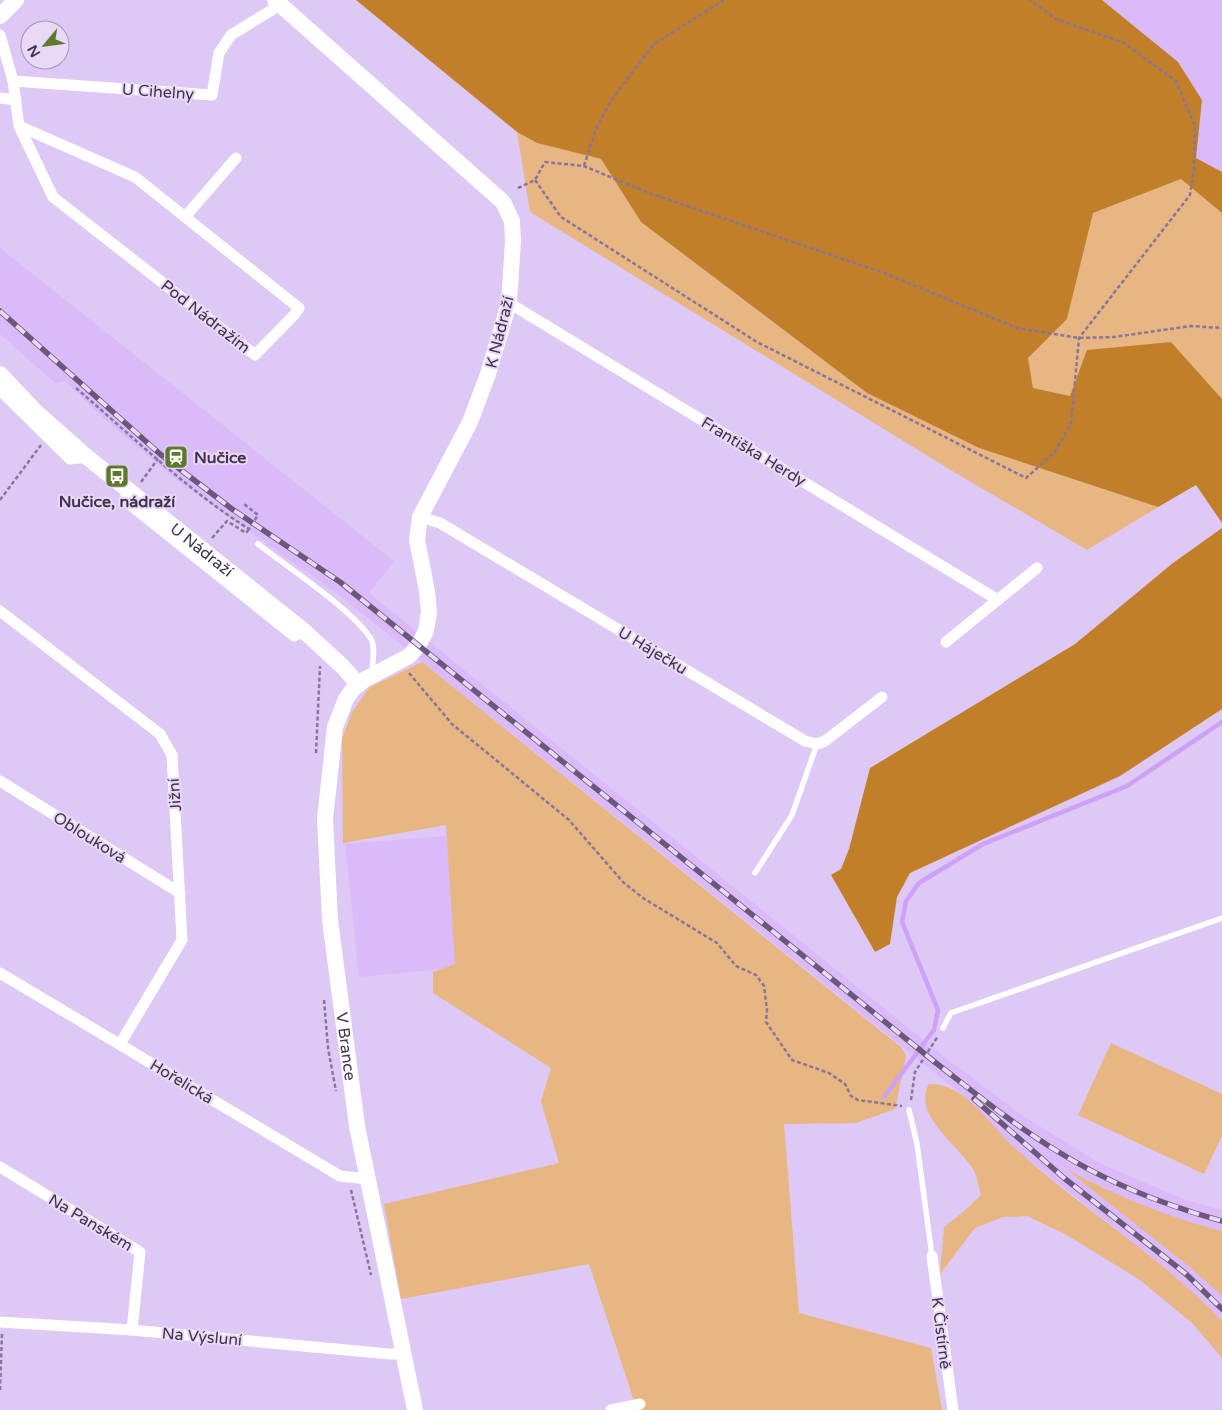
<svg xmlns="http://www.w3.org/2000/svg" width="1222" height="1410" font-family="'Varela Round',sans-serif">
<style>
.built{fill:#dbbafa}
.green{fill:#e7b682}
.forest{fill:#c27f2a}
.lines{fill:none;stroke-linecap:round;stroke-linejoin:round}
.stream{stroke:#cda1f6;stroke-width:4.5}
.path{stroke:#88769a;stroke-width:2.5;stroke-dasharray:4 2.5;stroke-linecap:butt}
.lane{stroke:#fff;stroke-width:5.5}
.street{stroke:#fff;stroke-width:11}
.secondary{stroke:#fff;stroke-width:16}
.rail-casing{stroke:#695879;stroke-width:5.5}
.rail{stroke:#e8d9f7;stroke-width:4;stroke-dasharray:11;stroke-linecap:butt}
.labels{text-anchor:middle;stroke-width:4;stroke-linejoin:round;paint-order:stroke}
.street-label{font-size:16px;fill:#41324f;stroke:#e8d9f7}
.poi-label{font-size:16px;font-weight:bold;fill:#41324f;stroke:#e8d9f7;text-anchor:start}
</style>
<rect width="100%" height="100%" fill="#dec8f5"/>
<!-- built -->
<g class="built">
<path d="M 1102,0 L 1222,0 L 1222,172 L 1196,158 L 1202,100 L 1178,62 Z"/>
<path d="M 0,248 L 394,561 L 369,593 L 942,1055 L 1023,1116 L 1103,1165 L 1186,1200 L 1222,1210 L 1222,1231 L 1180,1220 L 1137,1204 L 1070,1171 L 1191,1268 L 1220,1294 L 1222,1296 L 1222,1321 L 1180,1281 L 1014,1148 L 971,1102 L 771,941 L 334,591 L 179,482 L 101,416 L 65,381 L 55,383 L 0,334 Z"/>
<path d="M 446,836 L 462,967 L 359,977 L 345,844 Z"/>
</g>
<!-- green -->
<g class="green">
<path d="M 517,132 L 537,143 L 601,159 L 641,222 L 867,393 L 979,448 L 1158,507 L 1087,550 L 954,472 L 530,212 Z"/>
<path d="M 1181,179 L 1222,213 L 1222,399 L 1171,342 L 1070,396 L 1033,388 L 1028,358 L 1067,319 L 1093,213 Z"/>
<path d="M 422,662 L 902,1048 L 906,1056 L 895,1109 L 856,1123 L 784,1124 L 799,1313 L 931,1348 L 942,1410 L 637,1410 L 589,1264 L 401,1299 L 384,1204 L 559,1163 L 541,1101 L 551,1068 L 433,993 L 433,972 L 455,964 L 446,825 L 343,843 L 342,739 L 352,712 L 370,687 Z"/>
<path d="M 1111,1043 L 1222,1094 L 1222,1136 L 1204,1174 L 1078,1115 Z"/>
<path d="M 929,1084 C 966,1083 990,1126 1015,1148 C 1081,1209 1160,1255 1222,1321 L 1222,1358 L 1192,1323 L 1140,1280 L 1065,1234 L 1027,1216 L 1003,1217 L 975,1228 L 940,1274 L 944,1227 L 963,1212 L 981,1195 C 979,1186 977,1176 973,1169 C 959,1146 911,1114 929,1084 Z"/>
<path d="M 1066,1169 C 1116,1196 1167,1217 1222,1231 L 1222,1296 L 1191,1268 Z"/>
</g>
<!-- forest -->
<g class="forest">
<path d="M 356,0 L 1102,0 L 1178,62 L 1202,100 L 1196,158 L 1222,172 L 1222,213 L 1181,179 L 1093,213 L 1067,319 L 1028,358 L 1033,388 L 1070,396 L 1087,350 L 1171,342 L 1222,399 L 1222,523 L 1196,485 L 1158,507 L 979,448 L 867,393 L 641,222 L 601,159 L 537,143 L 517,132 Z"/>
<path d="M 1222,528 L 1222,709 L 1120,776 L 910,873 L 897,897 L 890,944 L 875,952 L 831,875 L 841,869 L 849,849 L 870,768 L 1075,644 L 1173,563 Z"/>
</g>
<g class="lines">
<!-- stream -->
<path class="stream" d="M 884,1097 L 934,1030 L 938,1010 L 902,922 L 906,901 L 919,883 L 983,844 L 1127,786 L 1222,722"/>
<!-- path -->
<g class="path">
<path d="M 584,166 L 595,131 L 612,99 L 654,44 L 724,0"/>
<path d="M 535,180 L 561,217 L 757,342 L 1026,478 L 1054,453 L 1071,424 L 1079,338 L 1190,195 L 1194,170 L 1195,126 L 1176,81 L 1124,43 L 1056,19 L 1030,0"/>
<path d="M 518,188 L 535,180 L 545,162 L 584,166 L 649,193 L 884,273 L 1017,328 L 1079,338 L 1114,337 L 1191,326 L 1222,328"/>
<path d="M 76,388 C 132,436 187,490 249,529 L 258,515 L 244,504"/>
<path d="M 141,482 L 158,459"/>
<path d="M 0,500 L 41,445"/>
<path d="M 212,538 L 227,521 L 246,533 L 249,529"/>
<path d="M 409,673 L 452,724 L 569,820 L 623,882 L 643,898 L 717,943 L 736,966 L 756,975 L 764,986 L 767,1010 L 766,1022 L 792,1060 L 829,1073 L 845,1084 L 851,1096 L 858,1100 L 902,1106"/>
<path d="M 316,753 L 320,666"/>
<path d="M 324,1000 L 328,1048 L 336,1091"/>
<path d="M 911,1100 L 915,1072 L 938,1036"/>
<path d="M 351,1190 L 371,1275"/>
<path d="M 0,1390 L 2,1334"/>
</g>
<!-- lane -->
<g class="lane">
<path d="M 258,544 C 287,567 352,609 371,639 C 376,648 372,663 372,674"/>
<path d="M 755,873 L 792,815 L 817,744"/>
<path d="M 943,1028 L 951,1013 L 1222,918"/>
<path d="M 909,1110 L 917,1144 L 932,1256"/>
</g>
<!-- street -->
<g class="street">
<path d="M 0,35 L 13,81 L 19,126 L 53,197 L 255,355 L 295,314 L 299,308 L 135,177 L 19,126"/>
<path d="M 13,81 L 212,95 L 219,53 L 231,35 L 280,5"/>
<path d="M 0,98 L 16,100"/>
<path d="M 185,217 L 236,158"/>
<path d="M 509,303 L 998,600"/>
<path d="M 0,390 L 70,459 L 87,457"/>
<path d="M 124,486 L 128,503 L 294,636 L 304,631"/>
<path d="M 420,517 L 440,523 L 805,741 L 817,744 L 825,741 L 882,697"/>
<path d="M 0,611 L 160,734 L 172,755 L 182,940 L 120,1044"/>
<path d="M 946,642 L 1037,568"/>
<path d="M 0,781 L 180,893"/>
<path d="M 0,973 L 340,1176 L 367,1179"/>
<path d="M 0,1167 L 140,1252 L 132,1330"/>
<path d="M 932,1256 L 953,1410"/>
<path d="M 0,1322 L 132,1330 L 389,1354 L 404,1354"/>
<path d="M 611,1410 L 640,1404"/>
</g>
<!-- secondary -->
<g class="secondary">
<path id="s1" d="M 275,0 L 503,202 L 512,221 L 513,241 L 509,303 L 488,374 L 470,422 L 420,517 L 417,540 L 427,591 L 429,612 L 426,631 L 418,646 L 409,656 L 364,680 L 353,689 L 346,699 L 335,727 L 325,819 L 330,920 L 357,1126 L 415,1410"/>
<path d="M 0,16 L 16,0"/>
<path id="s2" d="M 0,374 L 36,412 L 87,457 L 304,631 L 343,667 L 358,684"/>
</g>
<!-- rail casing -->
<g class="rail-casing">
<g id="rail">
<path d="M 0,311 L 160,454 L 232,509 L 340,582 L 936,1063 C 975,1093 1014,1125 1057,1151 C 1108,1183 1164,1205 1222,1221"/>
<path d="M 974,1099 L 1064,1178 L 1186,1274 L 1222,1309"/>
</g>
</g>
<!-- rail -->
<use href="#rail" class="rail"/>
</g>
<!-- icons -->
<defs>
<g id="station-square" transform="scale(1.25)"><rect x="-9" y="-9" width="18" height="18" rx="4" fill="#5c792e" stroke="#e8d9f7"/><path d="M-3-6H3Q5-6 5-4V2Q5 4 3 4L4.5 6H3L1.5 4h-3L-3 6H-4.5L-3 4Q-5 4-5 2V-4Q-5-6-3-6ZM-3.5-4v3h7v-3ZM-3.5 1v1.5H-2V1ZM2 1v1.5H3.5V1Z" fill="#fff"/></g>
<g id="bus-square" transform="scale(1.25)"><rect x="-9" y="-9" width="18" height="18" rx="4" fill="#5c792e" stroke="#e8d9f7"/><path d="M-5-6H5V4H4V6H2V4H-2V6H-4V4H-5ZM-3.5-4V0h7V-4ZM-3.5 1.2v1.5H-2V1.2ZM2 1.2v1.5H3.5V1.2Z" fill="#fff"/></g>
</defs>
<g fill-rule="evenodd">
<use href="#station-square" x="176" y="457"/>
<use href="#bus-square" x="117" y="476"/>
</g>
<g class="labels">
<!-- street labels -->
<g class="street-label">
<text transform="translate(158 91) rotate(4)" y="6">U Cihelny</text>
<text transform="translate(206 316) rotate(38)" y="6">Pod Nádražím</text>
<text transform="translate(499 332) rotate(-76)" y="6">K Nádraží</text>
<text transform="translate(754 451) rotate(31)" y="6">Františka Herdy</text>
<text dy="6" stroke="none"><textPath href="#s2" startOffset="268">U Nádraží</textPath></text>
<text transform="translate(653 650) rotate(31)" y="6">U Háječku</text>
<text transform="translate(174 795) rotate(-94)" y="6">Jižní</text>
<text transform="translate(90 837) rotate(32)" y="6">Oblouková</text>
<text dy="6" stroke="none"><textPath href="#s1" startOffset="1215">V Brance</textPath></text>
<text transform="translate(182 1081) rotate(31)" y="6">Hořelická</text>
<text transform="translate(91 1222) rotate(31)" y="6">Na Panském</text>
<text transform="translate(942 1333) rotate(83)" y="6">K Čistírně</text>
<text transform="translate(202 1336) rotate(5)" y="6">Na Výsluní</text>
</g>
<!-- poi labels -->
<g class="poi-label">
<text x="194" y="463">Nučice</text>
<text x="117" y="507" text-anchor="middle">Nučice, nádraží</text>
</g>
</g>
<!-- north arrow -->
<g transform="translate(45 45) rotate(241)"><circle r="24" fill="#e8d9f7" stroke="#a596b4"/>
<path d="M0-4L9 19L0 12L-9 19Z" fill="#5c792e"/>
<text y="-8" font-size="14" font-weight="bold" text-anchor="middle" fill="#41324f">N</text>
</g>
</svg>
